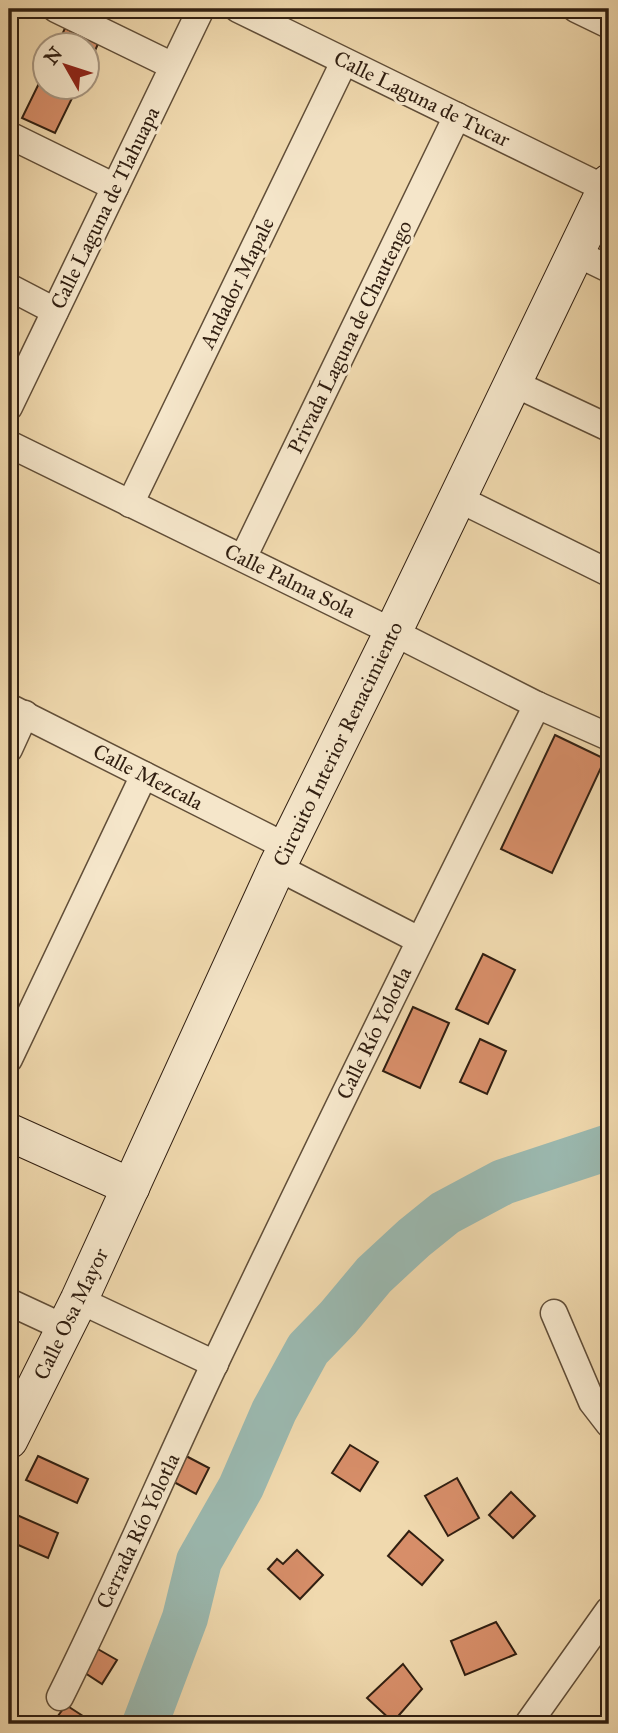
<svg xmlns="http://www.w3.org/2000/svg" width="618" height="1733" font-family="'IM FELL Great Primer',serif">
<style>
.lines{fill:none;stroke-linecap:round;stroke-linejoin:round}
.river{stroke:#9bb9b0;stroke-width:46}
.building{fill:#d78e69;stroke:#311f11;stroke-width:2}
.street-casing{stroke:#614e38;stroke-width:29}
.secondary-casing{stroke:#311f11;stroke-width:39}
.street{stroke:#f5e6ca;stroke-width:26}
.secondary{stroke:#f5e6ca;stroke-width:37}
.labels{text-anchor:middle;stroke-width:6;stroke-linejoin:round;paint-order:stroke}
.street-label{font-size:21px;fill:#311f11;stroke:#f5e6ca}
</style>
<rect width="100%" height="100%" fill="#f0d9ae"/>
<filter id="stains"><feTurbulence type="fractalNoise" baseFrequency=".00286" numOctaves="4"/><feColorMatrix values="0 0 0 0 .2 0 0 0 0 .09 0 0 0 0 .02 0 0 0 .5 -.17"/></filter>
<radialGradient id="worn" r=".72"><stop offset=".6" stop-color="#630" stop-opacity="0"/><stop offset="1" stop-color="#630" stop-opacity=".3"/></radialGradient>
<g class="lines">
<!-- river -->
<path class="river" d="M 145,1724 L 185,1618 L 199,1561 L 241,1487 L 274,1411 L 308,1349 L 338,1318 L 374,1275 L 414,1238 L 445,1213 L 503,1182 L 609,1147"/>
</g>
<!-- building -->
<g class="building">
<path d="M 65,28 L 98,44 L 88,66 L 88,46 L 57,46 Z"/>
<path d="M 46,69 L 46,88 L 77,88 L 55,133 L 22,118 Z"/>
<path d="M 555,735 L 605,759 L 552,873 L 501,849 Z"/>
<path d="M 483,954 L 515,970 L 488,1024 L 456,1009 Z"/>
<path d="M 413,1007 L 449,1023 L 420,1088 L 383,1071 Z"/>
<path d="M 480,1039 L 506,1051 L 487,1094 L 460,1082 Z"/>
<path d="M 350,1445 L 378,1462 L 360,1491 L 332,1473 Z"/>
<path d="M 38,1456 L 88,1479 L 77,1503 L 26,1480 Z"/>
<path d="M 186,1456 L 209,1468 L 196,1494 L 172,1481 Z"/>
<path d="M 457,1478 L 479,1518 L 448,1536 L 425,1496 Z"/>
<path d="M 511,1492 L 535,1516 L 513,1538 L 489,1515 Z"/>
<path d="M 10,1512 L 58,1533 L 48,1558 L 9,1541 Z"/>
<path d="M 409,1531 L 443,1560 L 422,1585 L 388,1556 Z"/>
<path d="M 297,1550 L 323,1575 L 300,1599 L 268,1569 L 277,1559 L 283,1564 Z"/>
<path d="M 496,1622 L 516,1654 L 465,1675 L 451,1641 Z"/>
<path d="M 96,1648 L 117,1660 L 102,1684 L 82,1671 Z"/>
<path d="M 403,1664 L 422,1689 L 393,1722 L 367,1698 Z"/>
<path d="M 66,1705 L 86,1718 L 82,1724 L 52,1724 Z"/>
<path d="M 9,1714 L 23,1721 L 21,1724 L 9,1724 Z"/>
</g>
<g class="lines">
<!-- street casing -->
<g class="street-casing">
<g id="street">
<path d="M 56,9 L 173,66"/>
<path d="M 238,9 L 606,189"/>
<path d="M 576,9 L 609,25"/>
<path d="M 9,135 L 115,187"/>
<path d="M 576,253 L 609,269"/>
<path d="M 9,287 L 55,311"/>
<path d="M 513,383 L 609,428"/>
<path d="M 9,407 L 201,9"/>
<path d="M 9,444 L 393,632 L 537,705 L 609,737"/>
<path d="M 457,498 L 609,573"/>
<path d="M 130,504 L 344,62"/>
<path d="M 243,558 L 457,116"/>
<path d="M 9,707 L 287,847"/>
<path d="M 9,749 L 25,714"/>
<path d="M 277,867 L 419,940"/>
<path d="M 9,1059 L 144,775"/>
<path d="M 79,1300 L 215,1364"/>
<path d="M 9,1302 L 65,1328"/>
<path d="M 554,1313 L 592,1402 L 609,1424"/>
<path d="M 60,1697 C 115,1587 163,1473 216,1361 C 321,1141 428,923 537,705"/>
<path d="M 528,1724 L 609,1610"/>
</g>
</g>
<!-- secondary casing -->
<g class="secondary-casing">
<g id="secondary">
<path d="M 9,1132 L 131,1187"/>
<path d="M 9,1440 L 79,1300 L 277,867 L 393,632 L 609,183"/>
</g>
</g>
<!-- street -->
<use href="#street" class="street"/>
<!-- secondary -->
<use href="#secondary" class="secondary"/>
</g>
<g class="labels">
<!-- street labels -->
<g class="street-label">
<text transform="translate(422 99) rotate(26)" y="7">Calle Laguna de Tucar</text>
<text transform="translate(105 208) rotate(-64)" y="7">Calle Laguna de Tlahuapa</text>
<text transform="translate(237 283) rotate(-64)" y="7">Andador Mapale</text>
<text transform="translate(350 337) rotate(-64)" y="7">Privada Laguna de Chautengo</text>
<text transform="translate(290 581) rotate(26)" y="7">Calle Palma Sola</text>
<text transform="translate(338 744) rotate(-64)" y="7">Circuito Interior Renacimiento</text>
<text transform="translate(148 777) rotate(27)" y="7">Calle Mezcala</text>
<text transform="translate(374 1033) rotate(-64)" y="7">Calle Río Yolotla</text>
<text transform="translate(71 1314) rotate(-64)" y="7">Calle Osa Mayor</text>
<text transform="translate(138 1531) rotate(-65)" y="7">Cerrada Río Yolotla</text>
</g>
</g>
<!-- margin -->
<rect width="618" height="1733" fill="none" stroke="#f0d9ae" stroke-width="35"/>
<rect x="10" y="10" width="597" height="1712" fill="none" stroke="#311f11" stroke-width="3.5"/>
<rect x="18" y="18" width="583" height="1698" fill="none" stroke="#311f11" stroke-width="2"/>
<!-- north arrow -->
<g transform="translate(66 66) rotate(309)"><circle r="33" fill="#f5e6ca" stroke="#a79680" stroke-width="2"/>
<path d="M0-5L12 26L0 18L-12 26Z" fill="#8f2418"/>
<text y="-10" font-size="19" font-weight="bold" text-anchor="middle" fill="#311f11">N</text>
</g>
<rect width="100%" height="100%" filter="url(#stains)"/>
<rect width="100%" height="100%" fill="url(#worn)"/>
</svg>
